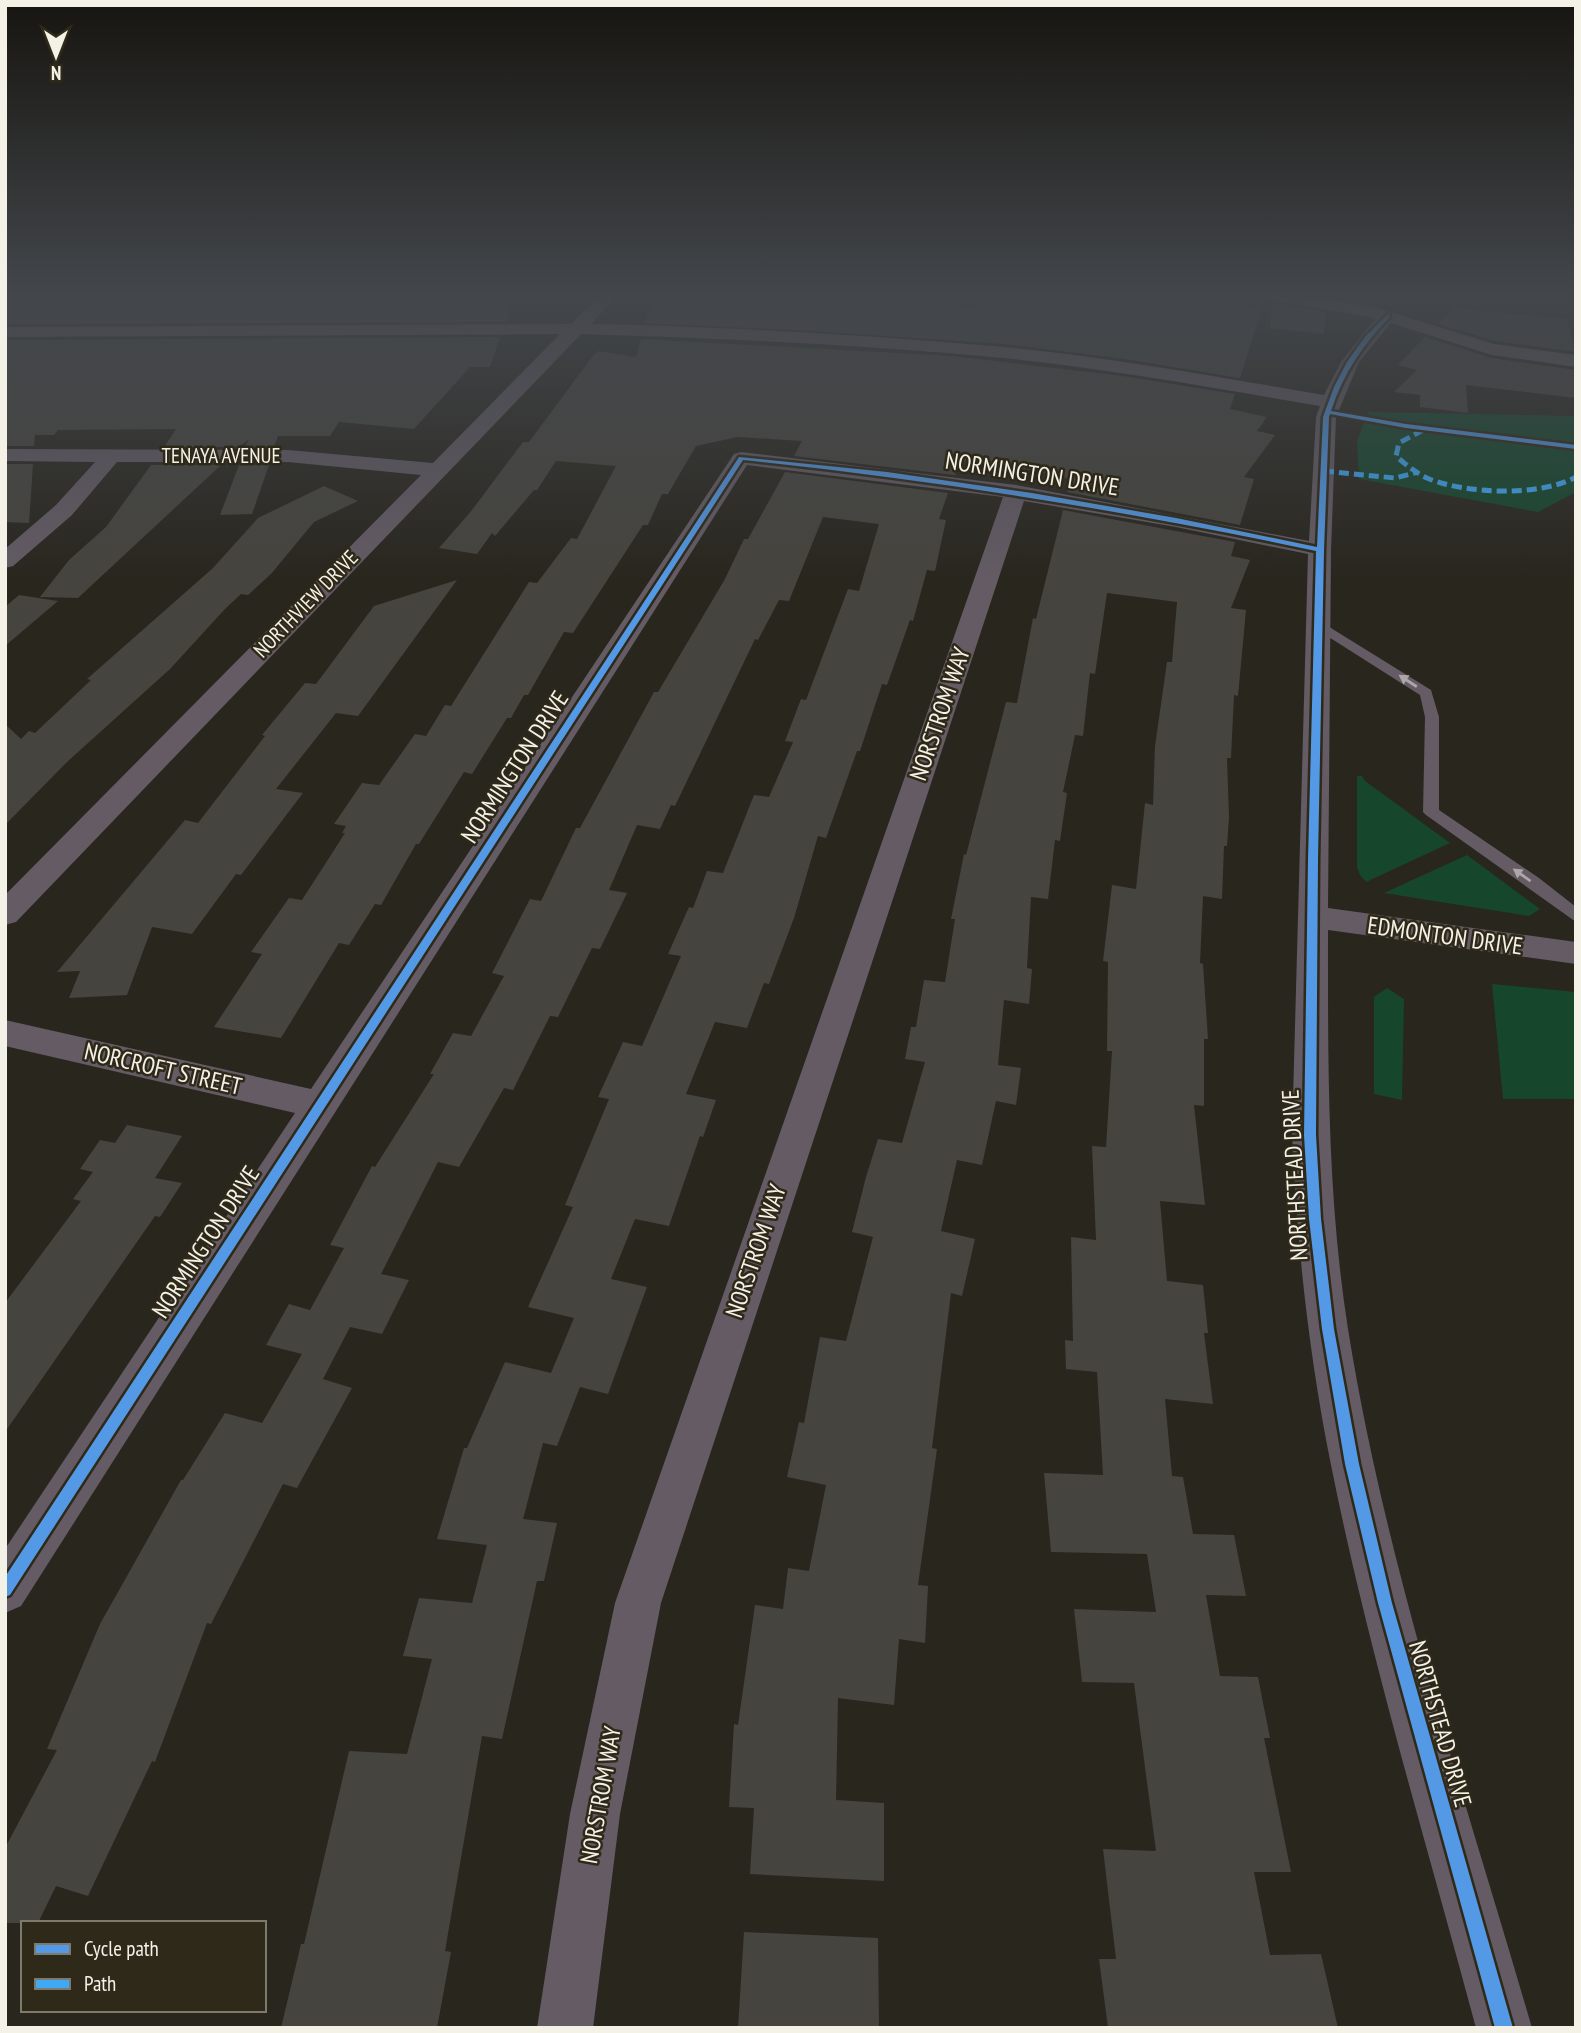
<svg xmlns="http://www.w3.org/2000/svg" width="1581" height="2033" font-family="'PT Sans Narrow',sans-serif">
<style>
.green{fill:#16472d}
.building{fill:#46443e}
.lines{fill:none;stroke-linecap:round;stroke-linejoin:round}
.lane{fill:#645b64;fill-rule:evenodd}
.street{fill:#645b64;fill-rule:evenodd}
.quiet{stroke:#3fa9f5;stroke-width:5;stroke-dasharray:10 5;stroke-linecap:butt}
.cycleway-casing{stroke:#2e2919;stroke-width:5}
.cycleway{fill:#5399e6;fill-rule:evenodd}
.oneway{fill:#aca6a6}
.labels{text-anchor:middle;stroke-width:5;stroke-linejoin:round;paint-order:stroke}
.far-street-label{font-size:21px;fill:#f4f1e7;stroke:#2e2919}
.street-label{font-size:24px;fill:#f4f1e7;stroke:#2e2919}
</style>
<rect width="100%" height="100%" fill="#29261e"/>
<!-- green -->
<g class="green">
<path d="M 1368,412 L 1576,416 L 1576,492 L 1538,512 L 1359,479 L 1357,441 Z"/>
<path d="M 1357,776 L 1362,776 L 1365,781 L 1450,843 L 1366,882 L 1360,875 L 1357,867 Z"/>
<path d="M 1467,855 L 1540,909 L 1529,916 L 1384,893 Z"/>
<path d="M 1492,984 L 1576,992 L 1576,1099 L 1503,1099 Z"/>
<path d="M 1387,988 L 1404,999 L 1402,1100 L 1374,1094 L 1374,997 Z"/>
</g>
<!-- building -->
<g class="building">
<path d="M 5,295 L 515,295 L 506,322 L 5,324 Z"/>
<path d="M 653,295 L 735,295 L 734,300 L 823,303 L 824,299 L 979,307 L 986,295 L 1153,295 L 1262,308 L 1240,378 L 1125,359 L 1004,344 L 798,330 L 645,323 Z"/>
<path d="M 1273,303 L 1326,312 L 1324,334 L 1270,328 Z"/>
<path d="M 1453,308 L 1567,319 L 1576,352 L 1495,341 L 1438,324 Z"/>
<path d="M 500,337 L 490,367 L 470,367 L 414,429 L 339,422 L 330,436 L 278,436 L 274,447 L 245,447 L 249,439 L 239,447 L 164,447 L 176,429 L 58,430 L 54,435 L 35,435 L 34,446 L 5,446 L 5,340 Z"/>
<path d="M 1425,337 L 1491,358 L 1576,370 L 1576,398 L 1466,385 L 1468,413 L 1420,407 L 1420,395 L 1394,392 L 1417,370 L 1398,365 Z"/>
<path d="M 641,339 L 952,356 L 1123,376 L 1235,394 L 1230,409 L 1267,417 L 1257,431 L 1275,435 L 1244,477 L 1254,479 L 1240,525 L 1067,492 L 1071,479 L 1026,469 L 960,460 L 955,475 L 794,456 L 802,441 L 737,437 L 696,446 L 668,494 L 662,494 L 648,525 L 643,525 L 573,633 L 564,632 L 528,695 L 524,695 L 511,718 L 507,718 L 472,774 L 464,772 L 419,844 L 416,844 L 381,905 L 375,904 L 349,945 L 339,943 L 281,1038 L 214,1027 L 262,954 L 251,952 L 289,898 L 302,900 L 345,833 L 342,833 L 346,826 L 334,824 L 362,783 L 379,785 L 415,734 L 426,736 L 445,705 L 451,706 L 529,582 L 537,583 L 571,538 L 577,539 L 616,466 L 556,461 L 537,490 L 534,490 L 495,536 L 492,533 L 477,554 L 439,548 L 472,510 L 523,442 L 529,442 L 592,357 L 598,351 L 636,357 Z"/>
<path d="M 5,464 L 33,464 L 29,523 L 5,522 Z"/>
<path d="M 151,465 L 221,465 L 78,598 L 40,597 L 69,560 L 106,527 Z"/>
<path d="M 239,465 L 269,465 L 252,514 L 220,515 Z"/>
<path d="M 785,472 L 948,493 L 939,519 L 946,520 L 935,571 L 927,570 L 913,621 L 910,620 L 887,685 L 882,684 L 860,751 L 857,751 L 826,838 L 818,836 L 794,918 L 769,984 L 764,983 L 747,1028 L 715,1022 L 686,1094 L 716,1100 L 703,1137 L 700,1136 L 669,1226 L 635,1219 L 611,1279 L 647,1287 L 608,1394 L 580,1387 L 557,1446 L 543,1443 L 523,1519 L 557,1523 L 544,1581 L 537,1581 L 502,1739 L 482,1736 L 445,1951 L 451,1952 L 437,2028 L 281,2028 L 301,1944 L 304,1944 L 349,1751 L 407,1754 L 432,1659 L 403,1656 L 419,1598 L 472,1603 L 487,1545 L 437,1539 L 464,1448 L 467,1448 L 505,1362 L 551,1373 L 574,1318 L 528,1307 L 573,1207 L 565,1205 L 609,1099 L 598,1097 L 623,1042 L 642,1046 L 681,956 L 668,954 L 689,907 L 693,908 L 707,871 L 723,873 L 754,795 L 769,797 L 793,742 L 785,741 L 801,699 L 806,700 L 848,589 L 859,591 L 879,524 L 823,517 L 789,601 L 779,600 L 758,640 L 755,639 L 675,806 L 671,805 L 660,829 L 637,825 L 609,890 L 627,893 L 600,949 L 592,948 L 558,1017 L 550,1016 L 513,1090 L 504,1088 L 459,1167 L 438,1162 L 381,1274 L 409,1280 L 382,1334 L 350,1327 L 323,1379 L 352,1388 L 297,1488 L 283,1484 L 211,1624 L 207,1623 L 155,1762 L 152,1761 L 88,1896 L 56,1886 L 38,1923 L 5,1923 L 5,1848 L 57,1750 L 47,1749 L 100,1624 L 181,1480 L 183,1480 L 225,1413 L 262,1423 L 302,1354 L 266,1345 L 289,1304 L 310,1310 L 344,1248 L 330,1245 L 372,1166 L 375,1167 L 434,1074 L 430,1074 L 453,1033 L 471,1036 L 504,976 L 492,973 L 530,899 L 541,901 L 576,828 L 580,828 L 654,692 L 658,692 L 725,579 L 744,539 L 748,539 Z"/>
<path d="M 324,486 L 358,501 L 314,522 L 271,574 L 248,595 L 241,594 L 225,609 L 170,669 L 67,762 L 5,825 L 5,724 L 21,739 L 29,731 L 35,733 L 91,680 L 87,679 L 213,568 L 258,518 Z"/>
<path d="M 1063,510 L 1235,542 L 1231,556 L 1250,560 L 1231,608 L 1246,610 L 1238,696 L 1234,695 L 1231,758 L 1227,758 L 1229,817 L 1227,846 L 1224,846 L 1222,899 L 1203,896 L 1200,963 L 1203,964 L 1208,1039 L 1204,1039 L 1204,1106 L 1194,1105 L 1205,1205 L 1160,1201 L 1167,1281 L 1203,1285 L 1208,1333 L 1204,1333 L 1213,1404 L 1165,1399 L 1172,1476 L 1183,1477 L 1193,1534 L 1234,1535 L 1246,1596 L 1206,1595 L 1220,1676 L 1258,1677 L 1270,1738 L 1264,1738 L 1291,1872 L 1254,1872 L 1270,1955 L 1321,1954 L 1338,2028 L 1108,2028 L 1099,1959 L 1116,1959 L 1103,1849 L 1156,1851 L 1134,1683 L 1082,1682 L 1074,1609 L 1156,1612 L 1147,1554 L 1051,1552 L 1044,1473 L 1103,1475 L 1097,1372 L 1066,1369 L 1065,1340 L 1073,1341 L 1071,1237 L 1096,1240 L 1092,1146 L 1106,1147 L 1112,1051 L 1107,1051 L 1108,962 L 1103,961 L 1112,885 L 1136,889 L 1145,803 L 1153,805 L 1155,746 L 1167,662 L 1172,662 L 1177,602 L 1107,593 L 1095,674 L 1090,673 L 1083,736 L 1075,735 L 1063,792 L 1067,793 L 1060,841 L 1055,840 L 1048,899 L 1031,897 L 1027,968 L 1032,969 L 1029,1004 L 1004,1000 L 998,1065 L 1021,1068 L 1016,1105 L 996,1101 L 982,1165 L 957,1160 L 941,1231 L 975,1239 L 962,1296 L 951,1293 L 932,1448 L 937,1449 L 918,1585 L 928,1586 L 925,1643 L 899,1639 L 894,1705 L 838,1698 L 836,1800 L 884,1803 L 884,1881 L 750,1874 L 754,1808 L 729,1807 L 734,1724 L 738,1725 L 755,1605 L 783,1609 L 788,1568 L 809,1571 L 826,1485 L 787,1477 L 799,1422 L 804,1423 L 820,1337 L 846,1341 L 873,1237 L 852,1232 L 866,1177 L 878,1139 L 902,1143 L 925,1062 L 905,1059 L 911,1027 L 916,1027 L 924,980 L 945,982 L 955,919 L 951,919 L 964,854 L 966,855 L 1006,702 L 1017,703 L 1033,618 L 1036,619 Z"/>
<path d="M 457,580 L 358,716 L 336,713 L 276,789 L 303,793 L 241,875 L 236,874 L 192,934 L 152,927 L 127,995 L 69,998 L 80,971 L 57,972 L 185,820 L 198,823 L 265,736 L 262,735 L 305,683 L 316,684 L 374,606 Z"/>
<path d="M 19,595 L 58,601 L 5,646 L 5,607 Z"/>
<path d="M 127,1125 L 182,1136 L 155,1178 L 182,1183 L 160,1217 L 155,1216 L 5,1432 L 5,1303 L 81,1201 L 73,1199 L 93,1172 L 80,1169 L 100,1140 L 115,1143 Z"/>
<path d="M 744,1932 L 878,1938 L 879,2028 L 738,2028 Z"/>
</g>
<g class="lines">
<!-- lane -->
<path class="lane" d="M 1318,620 L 1431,690 L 1439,717 L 1439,810 L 1539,878 L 1576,907 L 1576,922 L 1426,815 L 1423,812 L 1425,717 L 1420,695 L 1313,627 L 1312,624 Z"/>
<!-- street -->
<path class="street" d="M 600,295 L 618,295 L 591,324 C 729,327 866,335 1004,347 C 1111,357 1218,377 1324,395 L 1341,362 L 1376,318 L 1272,300 L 1264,295 L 1302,295 L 1374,307 L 1494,344 L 1576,355 L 1576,367 L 1492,355 L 1391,323 L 1359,362 L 1336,417 L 1331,550 L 1328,908 L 1576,942 L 1576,964 L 1328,930 C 1328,1065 1327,1195 1348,1329 C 1386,1567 1465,1797 1532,2028 L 1476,2028 C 1426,1841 1369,1655 1331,1465 C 1309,1356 1297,1246 1292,1135 L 1308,554 L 1176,527 L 1024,501 L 661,1603 L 620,1814 L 593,2028 L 537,2028 L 570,1814 L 615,1603 L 1003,497 L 747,465 L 21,1606 L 5,1613 L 5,1549 L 295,1113 L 5,1046 L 5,1020 L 311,1089 L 734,454 L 741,452 L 1016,485 L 1309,541 L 1316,417 L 1320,406 C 1215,388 1110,369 1005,358 C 864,345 722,338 581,334 L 16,922 L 5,925 L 5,895 L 421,475 L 288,462 L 117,462 L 72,515 L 13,566 L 5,568 L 5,549 L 56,505 L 95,462 L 5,461 L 5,449 L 288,450 L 433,463 L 560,334 L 5,337 L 5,327 L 571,324 Z"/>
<!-- quiet -->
<g class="quiet">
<path d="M 1423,430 L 1399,443 L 1396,456 C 1406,465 1415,472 1427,478 C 1464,494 1540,497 1576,477"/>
<path d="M 1324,471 L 1395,478 L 1418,472"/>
</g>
<!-- cycleway casing -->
<g class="cycleway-casing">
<path id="cycleway" d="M 1388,314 L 1390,315 L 1390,317 C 1363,344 1343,374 1331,411 L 1406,424 L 1576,445 L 1576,449 L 1406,428 L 1330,414 L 1329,417 L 1324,550 L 1318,860 L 1316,1135 L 1321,1219 L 1334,1329 L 1359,1464 L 1392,1603 L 1513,2028 L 1495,2028 L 1378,1603 L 1345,1464 L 1322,1329 L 1309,1219 L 1304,1135 L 1308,860 L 1316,551 C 1127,511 936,480 743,460 L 10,1595 L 5,1597 L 5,1577 L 739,457 L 887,472 L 1032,493 L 1176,518 L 1317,547 L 1323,417 L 1334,387 L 1347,362 L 1365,337 Z"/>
</g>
<!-- cycleway -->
<use href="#cycleway" class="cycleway"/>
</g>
<!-- one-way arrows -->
<defs><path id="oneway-solid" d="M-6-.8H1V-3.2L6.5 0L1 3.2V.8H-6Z" transform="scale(1.75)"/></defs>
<g class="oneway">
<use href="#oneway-solid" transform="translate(1408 681) rotate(-147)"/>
<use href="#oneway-solid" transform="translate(1522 875) rotate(-145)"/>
</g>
<!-- sky -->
<linearGradient id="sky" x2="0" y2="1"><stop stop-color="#171510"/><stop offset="0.51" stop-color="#43474c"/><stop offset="1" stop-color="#43474c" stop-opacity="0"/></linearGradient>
<rect width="1581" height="579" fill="url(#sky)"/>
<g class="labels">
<!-- far-street labels -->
<g class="far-street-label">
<text x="221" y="463">TENAYA AVENUE</text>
<text transform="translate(306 604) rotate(-46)" y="7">NORTHVIEW DRIVE</text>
</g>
<!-- street labels -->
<g class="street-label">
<text transform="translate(1032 474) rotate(9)" y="8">NORMINGTON DRIVE</text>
<text transform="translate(940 714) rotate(-71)" y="8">NORSTROM WAY</text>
<text transform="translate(515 767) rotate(-57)" y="8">NORMINGTON DRIVE</text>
<text transform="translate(1445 936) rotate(8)" y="8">EDMONTON DRIVE</text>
<text transform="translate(163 1069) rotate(13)" y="8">NORCROFT STREET</text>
<text transform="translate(1295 1175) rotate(-93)" y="8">NORTHSTEAD DRIVE</text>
<text transform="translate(206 1242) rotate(-57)" y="8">NORMINGTON DRIVE</text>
<text transform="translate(756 1251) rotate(-71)" y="8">NORSTROM WAY</text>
<text transform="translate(1440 1724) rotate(74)" y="8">NORTHSTEAD DRIVE</text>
<text transform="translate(601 1795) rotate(-80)" y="8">NORSTROM WAY</text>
</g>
</g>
<!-- border -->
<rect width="1581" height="2033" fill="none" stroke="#f4f1e7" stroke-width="14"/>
<!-- legend -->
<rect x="21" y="1921" width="245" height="91" fill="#2e2919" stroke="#7d796b" stroke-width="2"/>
<rect x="35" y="1944" width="35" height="10" fill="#5399e6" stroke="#7d796b" stroke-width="2"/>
<text x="84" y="1956" font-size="21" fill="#f4f1e7">Cycle path</text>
<rect x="35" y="1979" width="35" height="10" fill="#3fa9f5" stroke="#7d796b" stroke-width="2"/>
<text x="84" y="1991" font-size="21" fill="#f4f1e7">Path</text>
<!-- north arrow -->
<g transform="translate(56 56) rotate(180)" stroke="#2e2919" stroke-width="5" paint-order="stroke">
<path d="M0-5L12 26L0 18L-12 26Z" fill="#f4f1e7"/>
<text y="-10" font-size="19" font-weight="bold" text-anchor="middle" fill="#f4f1e7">N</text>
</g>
</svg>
